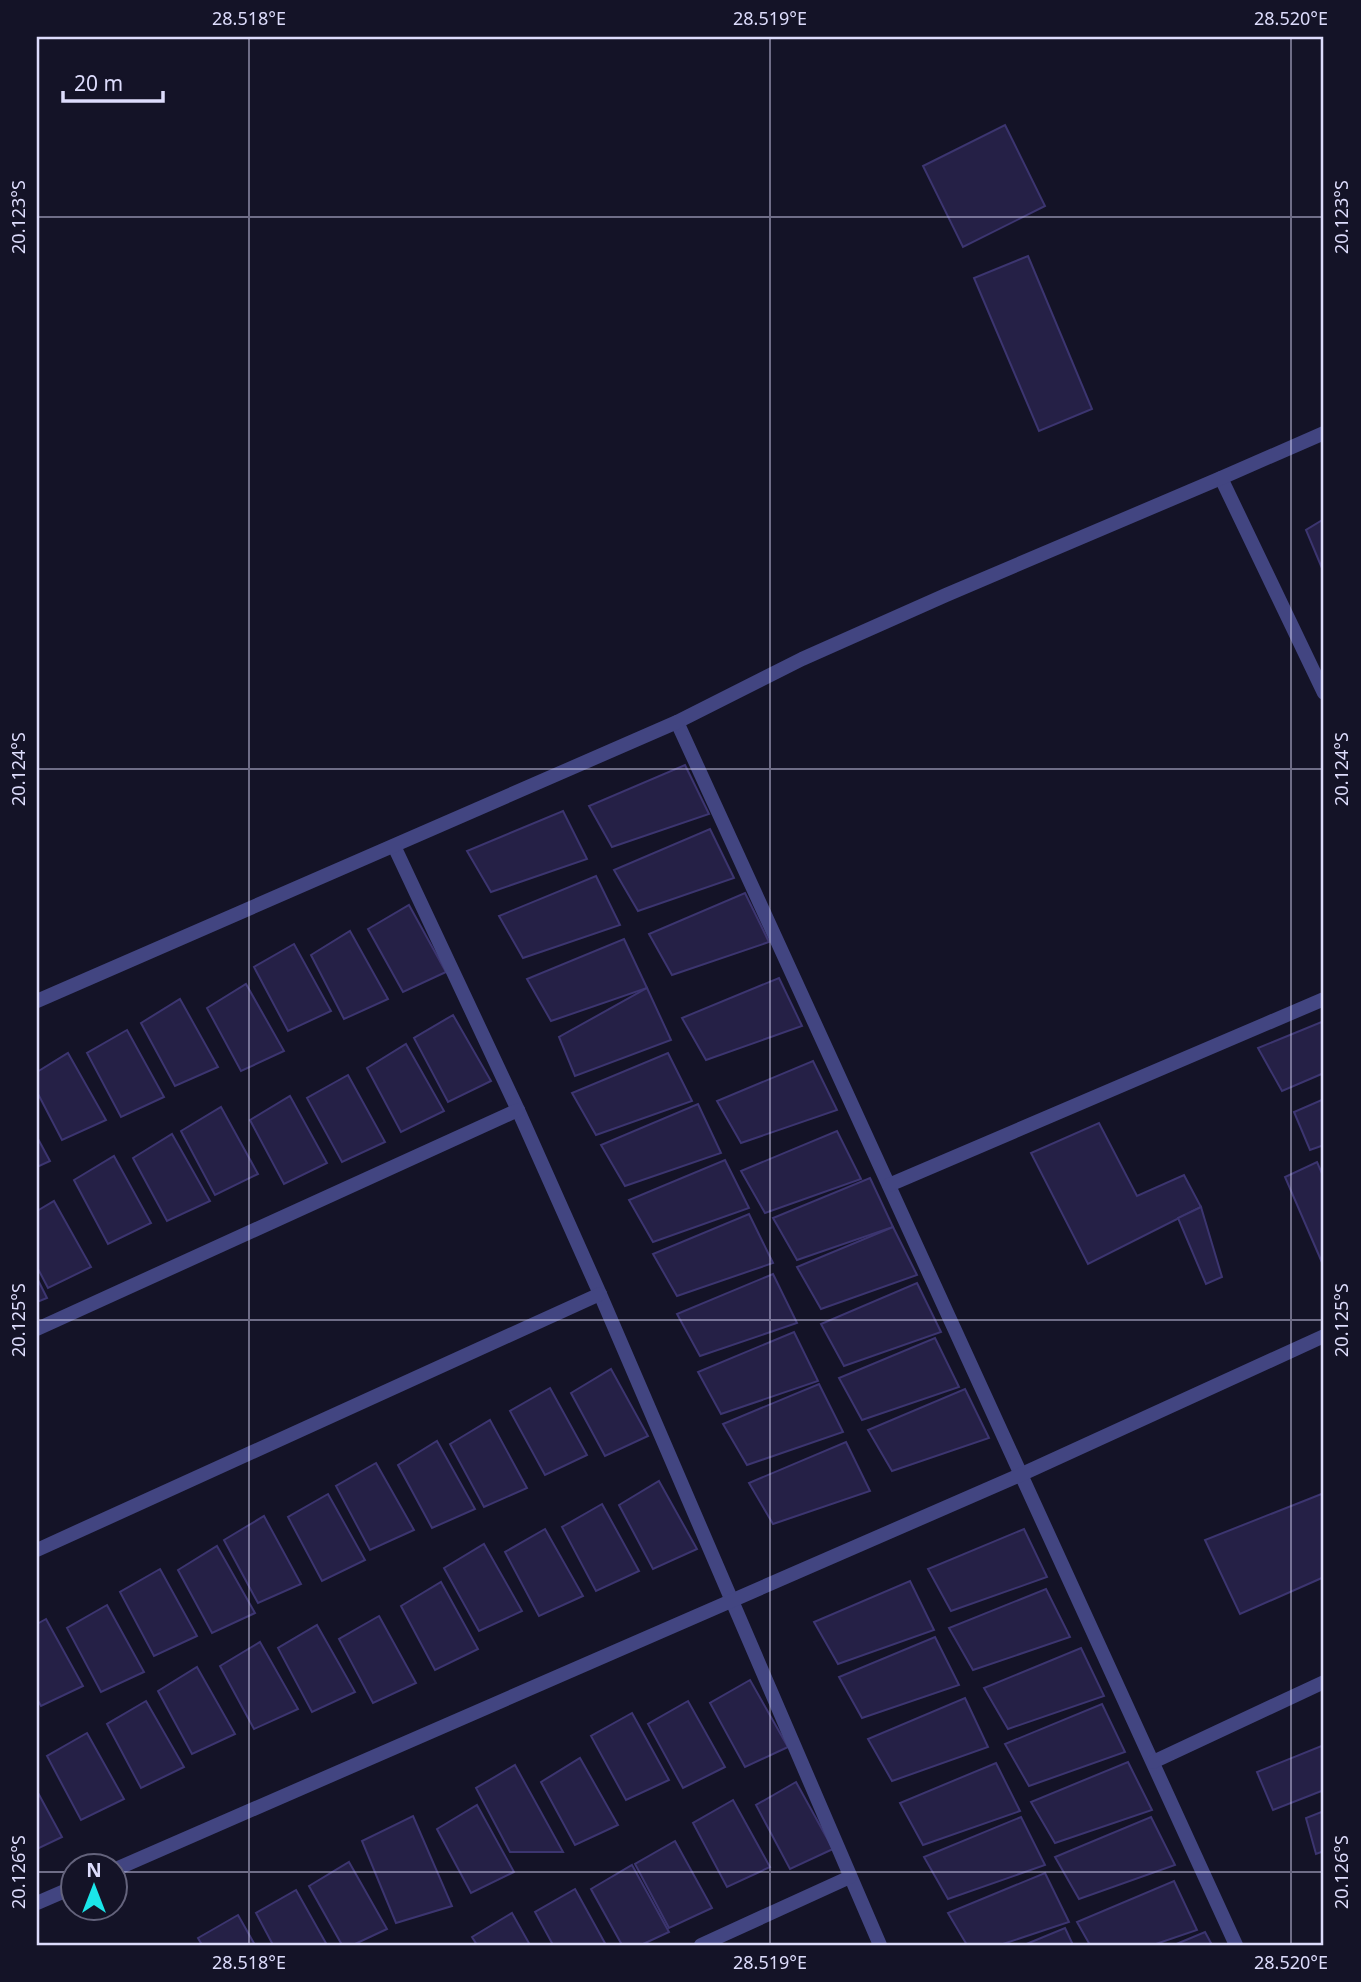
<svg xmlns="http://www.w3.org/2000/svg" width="1361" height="1982" font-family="'Noto Sans',sans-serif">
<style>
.building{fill:#252046;stroke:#3c3570;stroke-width:2}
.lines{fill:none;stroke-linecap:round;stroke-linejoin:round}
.minor{stroke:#424581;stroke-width:14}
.ticks{fill:none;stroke:#dddcfc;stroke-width:2;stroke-opacity:0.45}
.neatline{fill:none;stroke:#dddcfc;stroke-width:2.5}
.ticks-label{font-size:18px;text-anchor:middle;fill:#dddcfc}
</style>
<rect width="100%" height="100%" fill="#141327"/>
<!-- building -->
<g class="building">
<path d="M 1005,125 L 1045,206 L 963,247 L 923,166 Z"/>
<path d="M 1028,256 L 1092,409 L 1039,431 L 974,278 Z"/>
<path d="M 1324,519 L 1324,573 L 1306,530 Z"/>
<path d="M 685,765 L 709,814 L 612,847 L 589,806 Z"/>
<path d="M 563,811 L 587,859 L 491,892 L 467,851 Z"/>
<path d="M 710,829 L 734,878 L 638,911 L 614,870 Z"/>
<path d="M 596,876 L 620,925 L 523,958 L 499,916 Z"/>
<path d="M 745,893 L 769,942 L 672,975 L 649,934 Z"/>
<path d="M 409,905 L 446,972 L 403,992 L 368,929 Z"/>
<path d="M 350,931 L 388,999 L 344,1019 L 311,955 Z"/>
<path d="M 624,939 L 647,988 L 551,1021 L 527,979 Z"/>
<path d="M 294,944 L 331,1011 L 288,1031 L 254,967 Z"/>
<path d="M 779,978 L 802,1026 L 706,1060 L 682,1018 Z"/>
<path d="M 246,984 L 284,1051 L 241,1071 L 207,1008 Z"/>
<path d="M 647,988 L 671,1040 L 575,1076 L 559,1037 Z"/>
<path d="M 180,999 L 218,1067 L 175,1086 L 141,1023 Z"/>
<path d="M 453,1015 L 491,1081 L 448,1102 L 414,1038 Z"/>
<path d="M 1324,1021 L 1324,1073 L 1282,1091 L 1258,1048 Z"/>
<path d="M 127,1030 L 164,1097 L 121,1117 L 87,1053 Z"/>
<path d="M 406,1044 L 444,1111 L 401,1132 L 367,1068 Z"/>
<path d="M 68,1053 L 106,1120 L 62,1140 L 37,1092 L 37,1072 Z"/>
<path d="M 668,1053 L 692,1101 L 596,1135 L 572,1093 Z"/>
<path d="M 813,1061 L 837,1110 L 741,1143 L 717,1101 Z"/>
<path d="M 348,1075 L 385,1142 L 342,1162 L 307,1098 Z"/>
<path d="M 290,1096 L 327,1163 L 284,1184 L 250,1120 Z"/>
<path d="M 1324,1099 L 1324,1145 L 1310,1150 L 1294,1112 Z"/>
<path d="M 698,1104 L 721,1153 L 625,1186 L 601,1145 Z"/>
<path d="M 221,1107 L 258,1174 L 215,1195 L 181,1131 Z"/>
<path d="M 1099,1123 L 1137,1196 L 1184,1175 L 1201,1207 L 1088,1264 L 1031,1153 Z"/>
<path d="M 837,1131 L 861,1179 L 765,1213 L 741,1171 Z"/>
<path d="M 172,1134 L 210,1201 L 167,1221 L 133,1158 Z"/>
<path d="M 37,1137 L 50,1161 L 37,1167 Z"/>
<path d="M 114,1156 L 151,1223 L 108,1244 L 74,1180 Z"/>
<path d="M 725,1160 L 749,1208 L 653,1242 L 629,1200 Z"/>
<path d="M 1317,1162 L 1324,1178 L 1324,1267 L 1285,1177 Z"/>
<path d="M 870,1178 L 893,1227 L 797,1260 L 773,1218 Z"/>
<path d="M 54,1201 L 91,1267 L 48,1288 L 37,1267 L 37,1211 Z"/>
<path d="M 1201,1207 L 1222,1277 L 1206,1284 L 1178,1218 Z"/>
<path d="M 749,1214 L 773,1263 L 677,1296 L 653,1254 Z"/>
<path d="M 893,1227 L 917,1275 L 821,1309 L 797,1267 Z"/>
<path d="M 773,1274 L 797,1323 L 700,1356 L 677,1314 Z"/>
<path d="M 37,1278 L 47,1298 L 37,1302 Z"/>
<path d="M 917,1283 L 941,1332 L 844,1366 L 821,1324 Z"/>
<path d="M 794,1332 L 818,1381 L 721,1414 L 698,1372 Z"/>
<path d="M 935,1338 L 959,1387 L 862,1420 L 839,1378 Z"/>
<path d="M 611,1369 L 648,1436 L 605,1456 L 571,1393 Z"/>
<path d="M 819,1384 L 843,1432 L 747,1465 L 723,1424 Z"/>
<path d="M 550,1388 L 587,1455 L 545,1475 L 510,1411 Z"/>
<path d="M 965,1389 L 989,1438 L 892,1471 L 868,1430 Z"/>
<path d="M 490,1420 L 527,1488 L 484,1507 L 450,1444 Z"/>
<path d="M 437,1441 L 475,1509 L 432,1528 L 398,1465 Z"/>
<path d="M 846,1442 L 870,1491 L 773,1524 L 749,1483 Z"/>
<path d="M 376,1463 L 414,1530 L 370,1550 L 336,1486 Z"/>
<path d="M 659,1481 L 697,1549 L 653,1569 L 619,1505 Z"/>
<path d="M 1324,1493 L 1324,1577 L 1240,1614 L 1205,1540 Z"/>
<path d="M 328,1494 L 365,1560 L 322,1581 L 288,1517 Z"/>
<path d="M 602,1504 L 639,1571 L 596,1591 L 562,1527 Z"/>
<path d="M 264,1516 L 301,1584 L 258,1603 L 224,1540 Z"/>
<path d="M 545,1529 L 583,1596 L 539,1616 L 505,1552 Z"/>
<path d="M 1024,1529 L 1047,1577 L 951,1611 L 928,1569 Z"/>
<path d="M 484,1544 L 522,1611 L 479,1631 L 444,1568 Z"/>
<path d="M 217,1546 L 255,1613 L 212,1633 L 178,1570 Z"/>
<path d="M 160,1569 L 197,1636 L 154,1656 L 120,1592 Z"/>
<path d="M 910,1581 L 934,1630 L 838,1664 L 814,1622 Z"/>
<path d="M 441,1582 L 478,1649 L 435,1670 L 401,1606 Z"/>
<path d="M 1046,1589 L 1070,1637 L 973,1670 L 949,1628 Z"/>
<path d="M 107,1605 L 144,1672 L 101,1692 L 67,1628 Z"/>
<path d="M 379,1616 L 416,1683 L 373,1703 L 339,1639 Z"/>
<path d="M 46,1619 L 83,1686 L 41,1706 L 37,1699 L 37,1624 Z"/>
<path d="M 317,1625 L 355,1692 L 312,1712 L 278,1648 Z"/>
<path d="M 935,1637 L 959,1685 L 862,1718 L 839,1677 Z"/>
<path d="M 260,1642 L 298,1709 L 254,1729 L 220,1666 Z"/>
<path d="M 1081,1648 L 1104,1696 L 1008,1729 L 984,1688 Z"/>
<path d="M 197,1667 L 235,1734 L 192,1754 L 158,1691 Z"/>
<path d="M 750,1680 L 788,1747 L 745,1767 L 710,1703 Z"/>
<path d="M 965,1698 L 988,1747 L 892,1781 L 868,1739 Z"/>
<path d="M 146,1701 L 184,1767 L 141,1788 L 107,1724 Z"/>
<path d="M 688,1701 L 725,1767 L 683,1788 L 648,1724 Z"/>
<path d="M 1102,1704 L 1125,1752 L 1029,1786 L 1005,1744 Z"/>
<path d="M 632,1713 L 669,1780 L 626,1800 L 591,1736 Z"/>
<path d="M 87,1733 L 124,1799 L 81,1820 L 47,1756 Z"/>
<path d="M 1324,1745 L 1324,1790 L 1273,1810 L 1257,1772 Z"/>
<path d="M 580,1758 L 618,1825 L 575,1845 L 541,1782 Z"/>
<path d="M 1128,1762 L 1152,1810 L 1055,1843 L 1031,1802 Z"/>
<path d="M 996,1763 L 1020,1811 L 923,1845 L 900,1803 Z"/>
<path d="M 515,1765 L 563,1852 L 510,1852 L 476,1788 Z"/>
<path d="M 796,1782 L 833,1849 L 790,1869 L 756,1805 Z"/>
<path d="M 37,1791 L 62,1837 L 37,1849 Z"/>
<path d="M 733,1800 L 770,1867 L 727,1887 L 693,1823 Z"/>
<path d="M 477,1805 L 514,1872 L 471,1893 L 437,1829 Z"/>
<path d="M 1324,1811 L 1324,1851 L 1316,1854 L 1306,1818 Z"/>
<path d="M 413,1816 L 452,1906 L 396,1923 L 362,1841 Z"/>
<path d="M 1021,1817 L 1045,1865 L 948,1899 L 924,1857 Z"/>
<path d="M 1151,1817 L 1175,1865 L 1079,1899 L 1055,1857 Z"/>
<path d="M 675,1841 L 712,1908 L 669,1928 L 635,1864 Z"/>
<path d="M 349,1862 L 387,1929 L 353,1945 L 342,1945 L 309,1886 Z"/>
<path d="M 632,1865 L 669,1932 L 641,1945 L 622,1945 L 591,1889 Z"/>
<path d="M 1045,1873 L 1069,1922 L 1000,1945 L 967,1945 L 948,1913 Z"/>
<path d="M 1174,1881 L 1197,1930 L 1153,1945 L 1090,1945 L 1077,1922 Z"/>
<path d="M 575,1889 L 606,1945 L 553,1945 L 535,1912 Z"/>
<path d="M 296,1890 L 327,1945 L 273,1945 L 256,1913 Z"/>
<path d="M 512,1913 L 530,1945 L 477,1945 L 472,1937 Z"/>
<path d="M 238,1915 L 255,1945 L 202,1945 L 198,1938 Z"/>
<path d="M 1065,1928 L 1073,1945 L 1024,1945 Z"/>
<path d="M 1205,1932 L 1212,1945 L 1174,1945 Z"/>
</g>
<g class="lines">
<!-- minor -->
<g class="minor">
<path d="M 1221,478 L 1324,693"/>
<path d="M 677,722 L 1236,1945"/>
<path d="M 394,846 L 518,1110 L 600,1294 L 880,1945"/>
<path d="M 37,1001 L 677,722 L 802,659 L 946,595 L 1221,478 L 1324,433"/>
<path d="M 889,1185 L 1324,999"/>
<path d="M 37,1329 L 518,1110"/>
<path d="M 37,1550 L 600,1294"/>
<path d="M 1153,1762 L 1324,1682"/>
<path d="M 116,1869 L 1020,1475 L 1324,1336"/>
<path d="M 37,1903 L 74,1887"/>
<path d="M 701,1945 L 850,1877"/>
</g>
</g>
<!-- ticks -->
<path class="ticks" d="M 249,37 L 249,1945M 770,37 L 770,1945M 1291,37 L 1291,1945M 37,217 L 1324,217M 37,769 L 1324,769M 37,1320 L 1324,1320M 37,1872 L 74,1872M 116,1872 L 1324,1872"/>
<!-- border -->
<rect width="1361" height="1982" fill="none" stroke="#141327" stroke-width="77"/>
<!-- north arrow -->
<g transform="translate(94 1887)"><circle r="33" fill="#141327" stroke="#64637c" stroke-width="2"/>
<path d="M0-5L12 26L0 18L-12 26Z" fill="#1be5e9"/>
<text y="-10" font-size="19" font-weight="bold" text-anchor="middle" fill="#dddcfc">N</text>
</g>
<!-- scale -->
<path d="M63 91v10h100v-10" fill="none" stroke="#dddcfc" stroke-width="3.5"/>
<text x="74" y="91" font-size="21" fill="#dddcfc" stroke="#141327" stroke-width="5" paint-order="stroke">20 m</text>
<rect x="38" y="38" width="1284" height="1906" class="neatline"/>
<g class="ticks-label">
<text x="249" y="25">28.518°E</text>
<text x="770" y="25">28.519°E</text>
<text x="1291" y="25">28.520°E</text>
<text transform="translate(19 217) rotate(-90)" y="6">20.123°S</text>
<text transform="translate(1342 217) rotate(-90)" y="6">20.123°S</text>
<text transform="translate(19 769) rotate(-90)" y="6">20.124°S</text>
<text transform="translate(1342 769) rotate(-90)" y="6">20.124°S</text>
<text transform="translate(19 1320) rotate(-90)" y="6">20.125°S</text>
<text transform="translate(1342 1320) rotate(-90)" y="6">20.125°S</text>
<text transform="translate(19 1872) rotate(-90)" y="6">20.126°S</text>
<text transform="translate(1342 1872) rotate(-90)" y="6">20.126°S</text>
<text x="249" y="1969">28.518°E</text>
<text x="770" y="1969">28.519°E</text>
<text x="1291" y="1969">28.520°E</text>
</g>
</svg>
